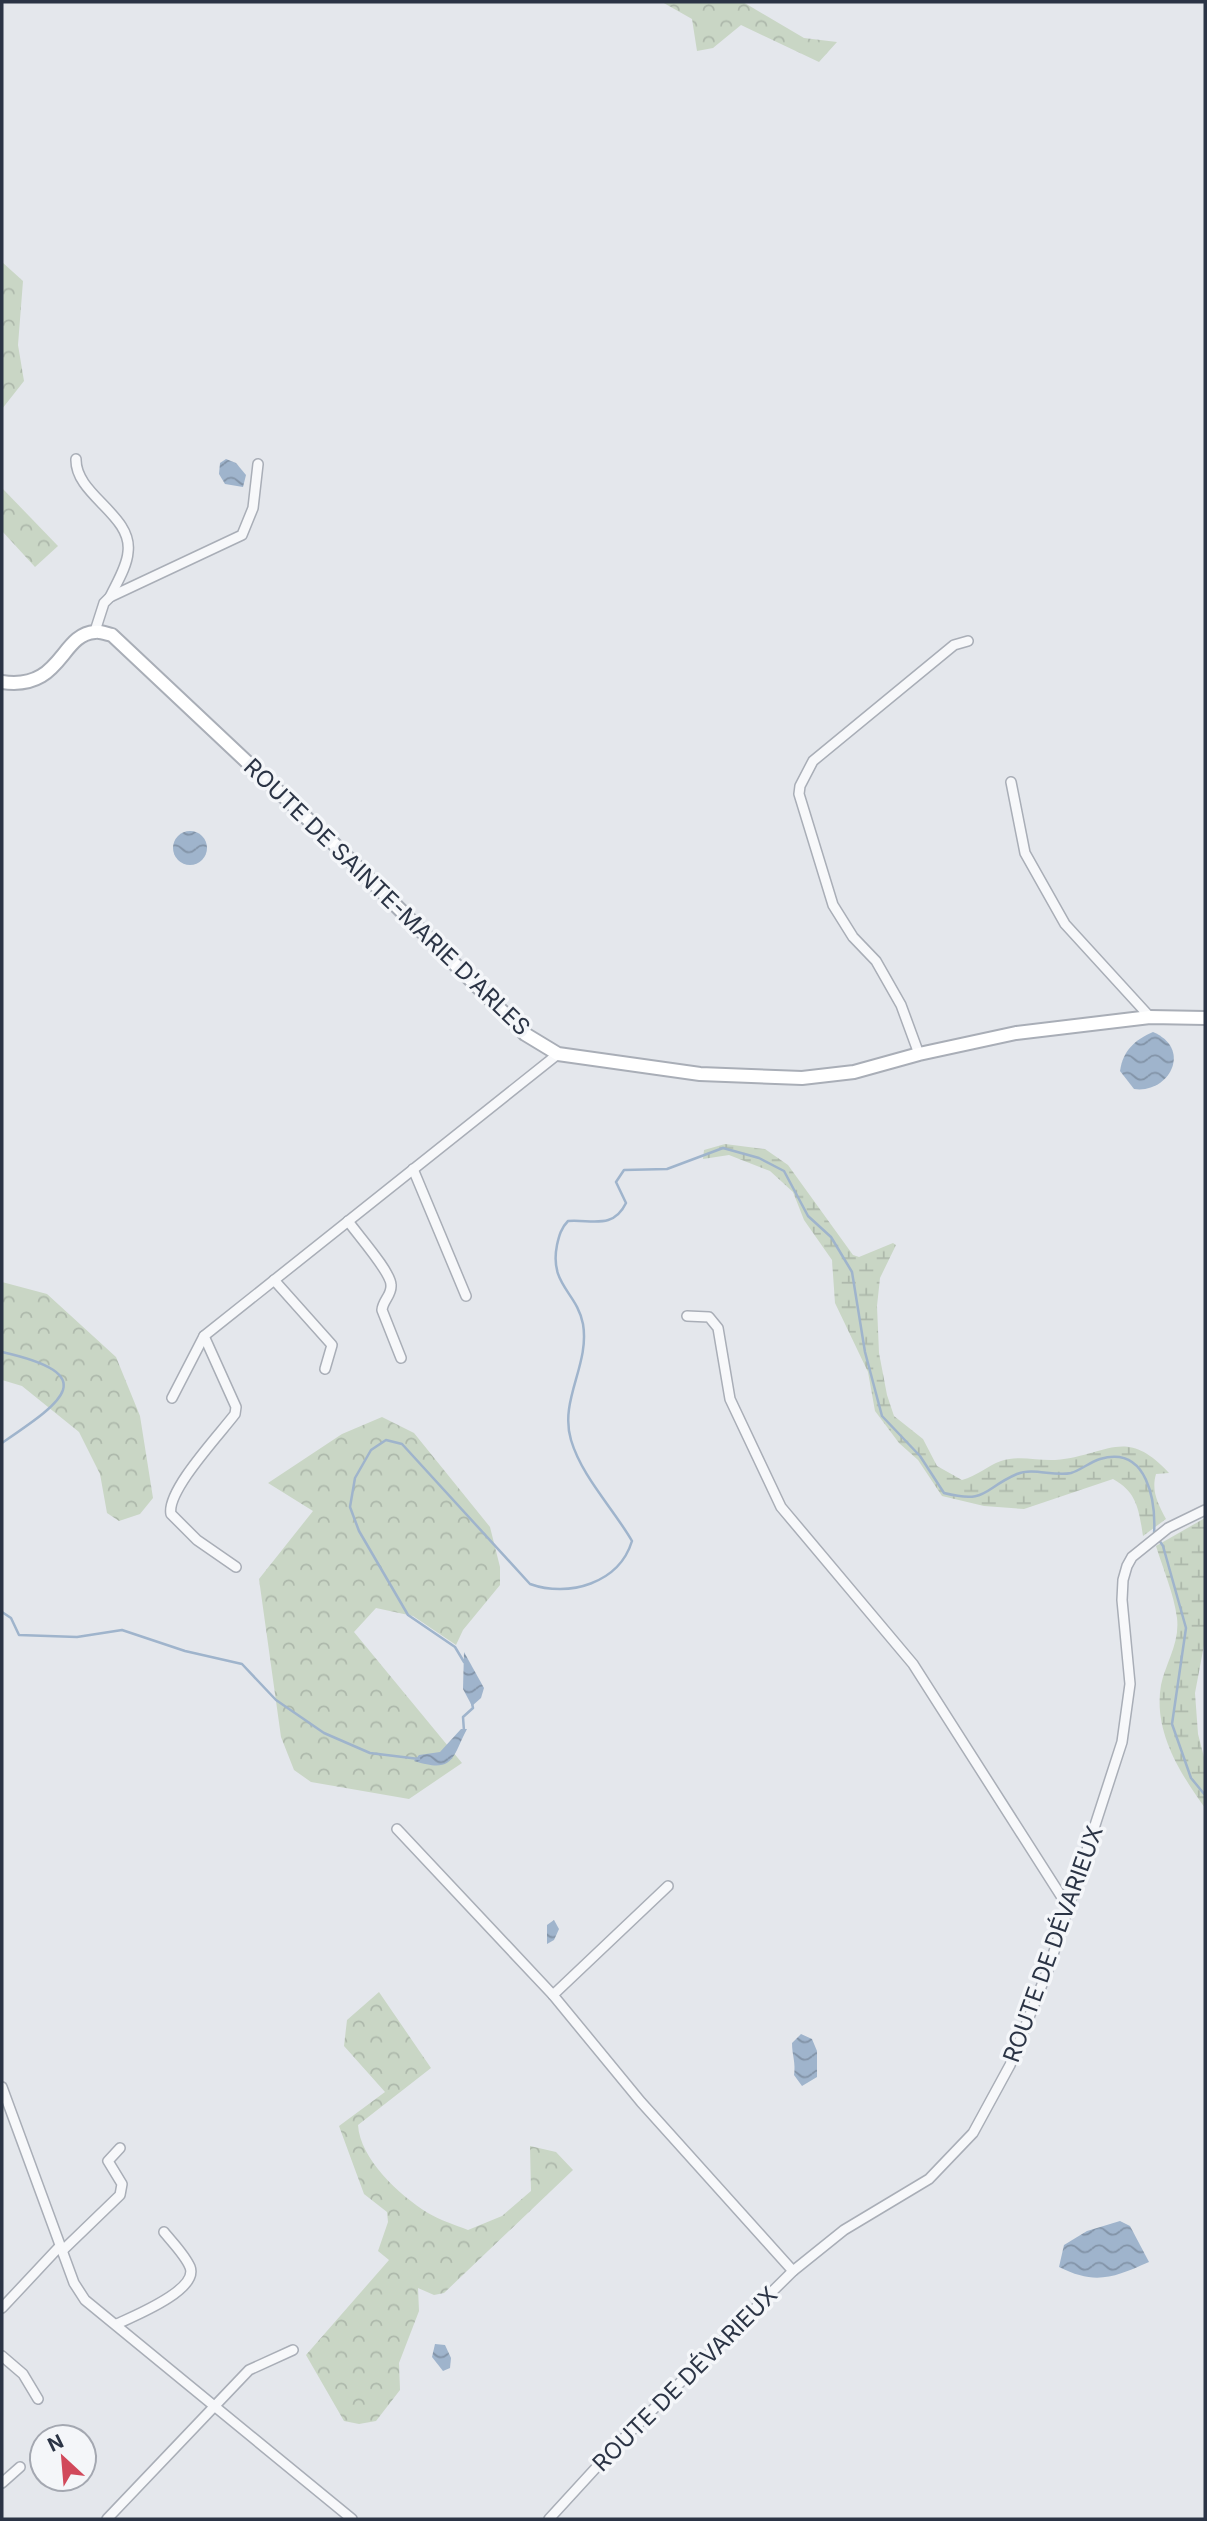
<svg xmlns="http://www.w3.org/2000/svg" width="1207" height="2521" font-family="Inter,sans-serif">
<style>
.forest{fill:url(#forest-crowns)}
.wetland{fill:url(#wetland-marsh)}
.water{fill:url(#water-waves)}
.lines{fill:none;stroke-linecap:round;stroke-linejoin:round}
.stream{stroke:#9fb4cc;stroke-width:2.5}
.minor-casing{stroke:#a9aeb7;stroke-width:12}
.secondary-casing{stroke:#a9aeb7;stroke-width:16}
.minor{stroke:#f7f8fa;stroke-width:9}
.secondary{stroke:#fff;stroke-width:12}
.labels{text-anchor:middle;stroke-width:7;stroke-linejoin:round;paint-order:stroke}
.street-label{font-size:23px;fill:#2b3445;stroke:#f4f6f9}
</style>
<defs>
<pattern id="forest-crowns" width="20" height="18" patternUnits="userSpaceOnUse" patternTransform="scale(1.75)"><rect width="20" height="18" fill="#c9d6c5"/><path d="M2 6a3 3 0 1 1 6 0M12 15a3 3 0 1 1 6 0" fill="none" stroke="#adb8ab"/></pattern>
<pattern id="wetland-marsh" width="20" height="14" patternUnits="userSpaceOnUse" patternTransform="scale(1.75)"><rect width="20" height="14" fill="#c9d6c5"/><path d="M1 5h8M5 5V1M11 12h8M15 12V8" fill="none" stroke="#adb8ab"/></pattern>
<pattern id="water-waves" width="16" height="10" patternUnits="userSpaceOnUse" patternTransform="scale(1.75)"><rect width="16" height="10" fill="#9fb4cc"/><path d="M0 5q4-4 8 0t8 0" fill="none" stroke="#8293a7"/></pattern>
</defs>
<rect width="100%" height="100%" fill="#e4e7ec"/>
<!-- forest -->
<g class="forest">
<path d="M 662,2 L 743,2 L 804,38 L 837,42 L 819,62 L 741,25 L 713,48 L 697,51 L 692,19 Z"/>
<path d="M 2,262 L 23,281 L 18,345 L 24,381 L 2,409 Z"/>
<path d="M 2,488 L 58,546 L 35,567 L 2,531 Z"/>
<path d="M 2,1282 L 47,1294 L 116,1357 L 140,1416 L 153,1498 L 140,1514 L 119,1521 L 107,1513 L 100,1474 L 79,1432 L 22,1386 L 2,1380 Z"/>
<path d="M 382,1417 L 414,1433 L 490,1527 L 500,1567 L 500,1585 L 463,1630 L 456,1645 L 413,1616 L 376,1608 L 354,1632 L 462,1763 L 409,1799 L 311,1782 L 294,1770 L 281,1737 L 259,1579 L 313,1511 L 268,1483 L 342,1434 Z"/>
<path d="M 379,1992 L 431,2068 L 358,2125 C 360,2159 399,2195 428,2213 C 440,2220 455,2225 468,2230 L 502,2216 L 531,2191 L 530,2146 L 556,2152 L 573,2170 L 444,2293 L 434,2295 L 418,2288 L 419,2311 L 399,2363 L 400,2390 L 376,2421 L 359,2424 L 344,2421 L 306,2355 L 389,2260 L 378,2251 L 388,2222 L 387,2212 L 364,2194 L 339,2126 L 385,2092 L 344,2046 L 347,2020 Z"/>
</g>
<!-- wetland -->
<g class="wetland">
<path d="M 725,1144 L 765,1149 L 788,1165 L 853,1255 L 859,1257 L 893,1243 L 896,1245 L 880,1278 L 877,1306 L 879,1353 L 887,1395 L 894,1416 L 923,1439 L 937,1466 L 962,1480 C 977,1476 987,1466 1001,1461 C 1018,1455 1038,1461 1055,1460 C 1107,1456 1125,1425 1169,1473 L 1156,1474 C 1151,1491 1158,1504 1166,1519 L 1143,1536 C 1139,1510 1137,1492 1113,1479 L 1024,1509 L 984,1506 L 942,1496 L 918,1460 L 899,1443 L 875,1411 L 868,1372 L 835,1303 L 832,1260 L 804,1220 L 793,1192 L 770,1171 L 729,1155 L 703,1159 L 704,1150 Z"/>
<path d="M 1205,1518 L 1205,1640 L 1195,1693 L 1198,1734 L 1205,1761 L 1205,1808 C 1180,1773 1153,1731 1161,1685 C 1166,1662 1180,1643 1177,1618 C 1174,1594 1163,1569 1156,1546 Z"/>
</g>
<!-- water -->
<g class="water">
<path d="M 226,459 L 236,463 L 246,475 L 243,487 L 225,484 L 219,474 L 220,463 Z"/>
<circle cx="190" cy="848" r="17"/>
<path d="M 1153,1032 C 1193,1049 1169,1094 1134,1089 L 1120,1071 C 1123,1050 1135,1040 1153,1032 Z"/>
<path d="M 464,1652 L 484,1688 L 481,1698 L 472,1706 L 463,1689 Z"/>
<path d="M 461,1729 L 467,1729 C 452,1757 455,1774 414,1761 L 419,1755 L 440,1752 Z"/>
<path d="M 554,1920 L 559,1929 L 554,1940 L 547,1944 L 547,1925 Z"/>
<path d="M 801,2034 L 812,2039 L 817,2051 L 817,2077 L 802,2086 L 794,2075 C 796,2063 792,2055 792,2043 Z"/>
<path d="M 1120,2221 L 1130,2226 L 1149,2262 C 1113,2278 1095,2285 1059,2267 L 1064,2245 L 1087,2231 Z"/>
<path d="M 435,2344 L 445,2345 L 451,2358 L 450,2368 L 443,2371 L 432,2357 Z"/>
</g>
<g class="lines">
<!-- stream -->
<g class="stream">
<path d="M 2,1352 C 104,1375 62,1402 2,1443"/>
<path d="M 1159,1540 L 1163,1546 L 1186,1628 L 1172,1724 L 1191,1778 L 1205,1795"/>
<path d="M 2,1612 L 11,1618 L 19,1635 L 77,1637 L 122,1630 L 185,1651 L 242,1664 L 276,1700 L 324,1733 L 370,1753 L 419,1759"/>
<path d="M 464,1662 L 455,1647 L 408,1615 L 359,1531 L 350,1507 L 355,1478 L 371,1450 L 386,1440 L 402,1444 L 530,1584 C 569,1598 619,1583 632,1541 C 613,1508 582,1477 571,1440 C 559,1400 590,1365 583,1324 C 577,1292 549,1285 557,1245 C 559,1236 561,1228 568,1221 C 591,1219 613,1230 626,1203 L 616,1182 L 624,1170 L 667,1169 L 723,1148 L 759,1158 L 784,1171 L 808,1216 L 831,1237 L 852,1272 L 865,1352 L 882,1416 L 920,1456 L 944,1493 C 988,1504 982,1489 1017,1474 C 1033,1467 1054,1477 1071,1473 C 1081,1470 1090,1462 1100,1459 C 1148,1445 1156,1502 1154,1535"/>
<path d="M 464,1731 L 463,1717 L 473,1708 L 472,1703"/>
</g>
<!-- minor casing -->
<g class="minor-casing">
<g id="minor">
<path d="M 76,459 C 75,495 133,515 128,552 C 127,567 116,584 110,597"/>
<path d="M 95,631 L 104,603 L 110,597 L 242,535 L 253,508 L 258,464"/>
<path d="M 1011,782 L 1025,853 L 1065,924 L 1150,1017"/>
<path d="M 919,1054 L 901,1005 L 876,961 L 853,937 L 833,905 L 799,794 L 800,786 L 813,761 L 954,645 L 968,641"/>
<path d="M 413,1169 L 466,1296"/>
<path d="M 348,1221 C 357,1234 391,1272 391,1285 C 392,1295 383,1300 382,1310 L 401,1358"/>
<path d="M 274,1280 L 332,1345 L 325,1369"/>
<path d="M 687,1316 L 709,1317 L 718,1328 L 730,1399 L 781,1507 L 913,1664 L 1070,1910"/>
<path d="M 204,1336 L 236,1407 L 235,1414 C 220,1434 166,1491 171,1514 L 197,1540 L 236,1567"/>
<path d="M 172,1398 L 204,1336 L 558,1054"/>
<path d="M 397,1829 L 553,1995 L 641,2102 L 793,2271"/>
<path d="M 553,1995 L 668,1886"/>
<path d="M 2,2087 L 74,2283 L 85,2300 L 352,2519"/>
<path d="M 62,2251 L 120,2195 L 122,2184 L 108,2161 L 120,2148"/>
<path d="M 2,2308 L 60,2246"/>
<path d="M 117,2324 C 134,2316 199,2290 190,2267 C 185,2255 172,2242 164,2232"/>
<path d="M 2,2356 L 23,2374 L 38,2399"/>
<path d="M 2,2483 L 20,2467"/>
<path d="M 107,2519 L 249,2370 L 293,2350"/>
<path d="M 549,2519 L 615,2447 L 793,2271 L 844,2230 L 929,2179 L 973,2133 L 1010,2065 L 1049,1967 L 1122,1742 L 1130,1684 L 1122,1600 L 1123,1580 L 1127,1566 L 1132,1557 L 1168,1528 L 1205,1510"/>
</g>
</g>
<!-- secondary casing -->
<g class="secondary-casing">
<path id="secondary" d="M 2,682 C 62,691 60,634 95,632 C 100,631 107,634 112,635 L 330,840 L 525,1034 L 558,1054 L 700,1074 L 802,1078 L 854,1072 L 919,1054 L 1016,1033 L 1150,1017 L 1205,1018"/>
</g>
<!-- minor -->
<use href="#minor" class="minor"/>
<!-- secondary -->
<use href="#secondary" class="secondary"/>
</g>
<g class="labels">
<!-- street labels -->
<g class="street-label">
<text transform="translate(387 897) rotate(44)" y="8">ROUTE DE SAINTE-MARIE D'ARLES</text>
<text transform="translate(1053 1944) rotate(-70)" y="8">ROUTE DE DÉVARIEUX</text>
<text transform="translate(685 2379) rotate(-45)" y="8">ROUTE DE DÉVARIEUX</text>
</g>
</g>
<!-- border -->
<rect width="1207" height="2521" fill="none" stroke="#2b3445" stroke-width="7"/>
<!-- north arrow -->
<g transform="translate(63 2458) rotate(334)"><circle r="33" fill="#f4f6f9" stroke="#a4a8b1" stroke-width="2"/>
<path d="M0-5L12 26L0 18L-12 26Z" fill="#d1495b"/>
<text y="-10" font-size="19" font-weight="bold" text-anchor="middle" fill="#2b3445">N</text>
</g>
</svg>
